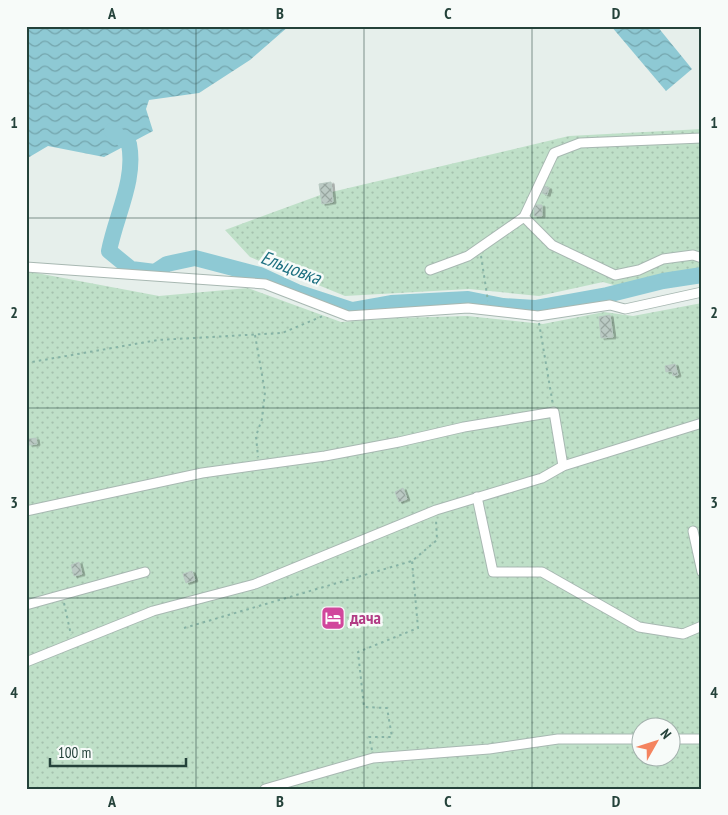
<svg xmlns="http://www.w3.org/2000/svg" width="728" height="815" font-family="'PT Sans Narrow',sans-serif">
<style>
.green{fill:url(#green-dots);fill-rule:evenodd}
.water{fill:url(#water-waves)}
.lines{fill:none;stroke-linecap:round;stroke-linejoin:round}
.river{stroke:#8ec9d4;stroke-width:16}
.building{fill:url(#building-cross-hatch);stroke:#b8c9c2;filter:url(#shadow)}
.minor-casing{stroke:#a8b8b2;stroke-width:11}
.path{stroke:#86b3a5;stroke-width:2;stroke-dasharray:2.5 4;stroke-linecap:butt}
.minor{stroke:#fff;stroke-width:9}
.grid{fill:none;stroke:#24423a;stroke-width:1;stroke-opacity:0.55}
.labels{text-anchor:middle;stroke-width:5;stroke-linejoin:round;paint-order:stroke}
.hotel-label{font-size:18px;font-weight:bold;fill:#b23c85;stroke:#f7fbf9;text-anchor:start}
.water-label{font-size:19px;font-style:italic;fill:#1c6f80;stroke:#f7fbf9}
.neatline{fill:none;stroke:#24423a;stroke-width:2}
.grid-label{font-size:16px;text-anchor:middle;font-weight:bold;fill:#24423a}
</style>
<defs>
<pattern id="green-dots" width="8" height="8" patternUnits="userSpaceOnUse" patternTransform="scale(1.25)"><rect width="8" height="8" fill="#bfe0c8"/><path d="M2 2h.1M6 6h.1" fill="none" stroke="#a4c1ad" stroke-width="1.8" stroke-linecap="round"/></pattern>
<pattern id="water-waves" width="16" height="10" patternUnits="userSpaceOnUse" patternTransform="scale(1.25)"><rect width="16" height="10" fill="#8ec9d4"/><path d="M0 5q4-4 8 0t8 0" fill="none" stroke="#74a5ad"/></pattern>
<pattern id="building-cross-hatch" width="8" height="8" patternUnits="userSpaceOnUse" patternTransform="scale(1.25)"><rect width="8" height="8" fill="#bbcac4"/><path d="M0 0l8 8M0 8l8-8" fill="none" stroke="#98a6a0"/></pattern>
<filter id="shadow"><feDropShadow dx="3" dy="1.5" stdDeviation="0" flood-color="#0004"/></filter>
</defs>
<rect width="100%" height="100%" fill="#e6efeb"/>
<!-- green -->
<g class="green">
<path d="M 702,129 L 702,270 L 698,268 L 655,276 L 624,288 L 603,282 L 539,296 L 469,289 L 345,296 L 250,257 L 225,230 L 323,194 L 569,136 Z"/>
<path d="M 26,271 L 159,296 L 248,288 L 341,322 L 396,318 L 467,316 L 543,324 L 604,312 L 633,316 L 702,303 L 702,789 L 26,789 ZM 640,728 L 670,728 L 670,758 L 640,758 Z"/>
</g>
<!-- water -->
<g class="water">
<path d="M 26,26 L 289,26 L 250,60 L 199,93 L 149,100 L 146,109 L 153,131 L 104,157 L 48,146 L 26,159 Z"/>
<path d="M 611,26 L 657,26 L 692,69 L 666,91 Z"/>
</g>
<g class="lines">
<!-- river -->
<path class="river" d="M 112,131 L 129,144 C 136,180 116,215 109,251 L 131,269 L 155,272 L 167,264 L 195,258 L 260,275 L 297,292 L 352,310 L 391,303 L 468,299 L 503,306 L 535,308 L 607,295 L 663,281 L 702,275"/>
</g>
<!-- building -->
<g class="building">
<path d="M 331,182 L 333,202 L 322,204 L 319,184 Z"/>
<path d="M 544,186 L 549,188 L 547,195 L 542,193 Z"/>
<path d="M 535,205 L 542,205 L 542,216 L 534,216 Z"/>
<path d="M 610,315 L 613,337 L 601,338 L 599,317 Z"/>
<path d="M 675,364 L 678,375 L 673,376 L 672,371 L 666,372 L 665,366 Z"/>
<path d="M 36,438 L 37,444 L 29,445 L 28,439 Z"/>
<path d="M 403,488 L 407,499 L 399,502 L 395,492 Z"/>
<path d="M 79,562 L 82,574 L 74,576 L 71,565 Z"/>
<path d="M 192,571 L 195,580 L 186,583 L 183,574 Z"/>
</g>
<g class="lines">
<!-- minor casing -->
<g class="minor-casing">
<g id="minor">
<path d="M 524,217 L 552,245 L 615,275 L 639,270 L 663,259 L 693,255 L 702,258"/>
<path d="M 26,267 L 265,284 L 348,316 L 468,308 L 538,316 L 610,305 L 625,309 L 702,292"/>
<path d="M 430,270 L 468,256 L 524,217 L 554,153 L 580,143 L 702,138"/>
<path d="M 477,497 L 493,572 L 542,572 L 639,627 L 683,634 L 702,626"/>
<path d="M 26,511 L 202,473 L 325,456 L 399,442 L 464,427 L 554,412 L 563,466"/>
<path d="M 693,531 L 702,572"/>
<path d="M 26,605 L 145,572"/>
<path d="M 26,662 L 153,611 L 255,584 L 436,510 L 542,478 L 563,466 L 702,423"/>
<path d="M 670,739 L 702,739"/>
<path d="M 265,789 L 373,758 L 489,749 L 558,739 L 640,739"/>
</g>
</g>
<!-- path -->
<g class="path">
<path d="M 481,256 L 488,301"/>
<path d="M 539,323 L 553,405"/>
<path d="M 255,335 L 265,392 L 262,419 L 256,436 L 258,457"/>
<path d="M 26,363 L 158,340 L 282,333 L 323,316"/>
<path d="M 64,603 L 71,635"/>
<path d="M 184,628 L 412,561 L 437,540 L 436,520"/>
<path d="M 372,750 L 369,737 L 392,737 L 387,708 L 364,707 L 358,652 L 418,628 L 412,561"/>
</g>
<!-- minor -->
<use href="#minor" class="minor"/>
</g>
<!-- grid -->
<path class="grid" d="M 196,26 L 196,789M 364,26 L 364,789M 532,26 L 532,789M 26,218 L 702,218M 26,408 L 702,408M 26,598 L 702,598"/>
<!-- icons -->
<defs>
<g id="hotel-square" transform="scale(1.25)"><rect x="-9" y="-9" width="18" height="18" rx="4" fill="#d1479c" stroke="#f7fbf9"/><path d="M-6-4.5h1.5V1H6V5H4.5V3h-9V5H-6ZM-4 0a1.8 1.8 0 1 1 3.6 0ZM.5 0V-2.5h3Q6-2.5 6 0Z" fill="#fff"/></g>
</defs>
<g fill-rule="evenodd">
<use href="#hotel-square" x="333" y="618"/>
</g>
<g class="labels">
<!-- hotel labels -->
<g class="hotel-label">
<text x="350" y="624">дача</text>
</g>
<!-- water labels -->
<g class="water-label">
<text transform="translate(291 267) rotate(21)" y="7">Ельцовка</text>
</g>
</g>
<!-- border -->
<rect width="728" height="815" fill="none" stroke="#f7fbf9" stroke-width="55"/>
<!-- north arrow -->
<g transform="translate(656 742) rotate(51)"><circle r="24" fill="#f7fbf9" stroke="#a3b1ad"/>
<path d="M0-4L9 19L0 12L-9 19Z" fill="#f4845f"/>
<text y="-8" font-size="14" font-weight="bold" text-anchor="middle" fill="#24423a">N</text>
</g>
<!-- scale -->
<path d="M50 758v8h136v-8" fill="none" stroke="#24423a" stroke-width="2.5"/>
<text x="58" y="758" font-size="15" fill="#24423a" stroke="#f7fbf9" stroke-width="4" paint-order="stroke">100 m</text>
<rect x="28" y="28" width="672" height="760" class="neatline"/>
<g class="grid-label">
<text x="112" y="19">A</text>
<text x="280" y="19">B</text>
<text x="448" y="19">C</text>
<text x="616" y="19">D</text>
<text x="14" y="128">1</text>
<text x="714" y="128">1</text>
<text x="14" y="318">2</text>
<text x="714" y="318">2</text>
<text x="14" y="508">3</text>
<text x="714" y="508">3</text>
<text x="14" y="698">4</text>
<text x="714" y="698">4</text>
<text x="112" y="807">A</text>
<text x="280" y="807">B</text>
<text x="448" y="807">C</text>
<text x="616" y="807">D</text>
</g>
</svg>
